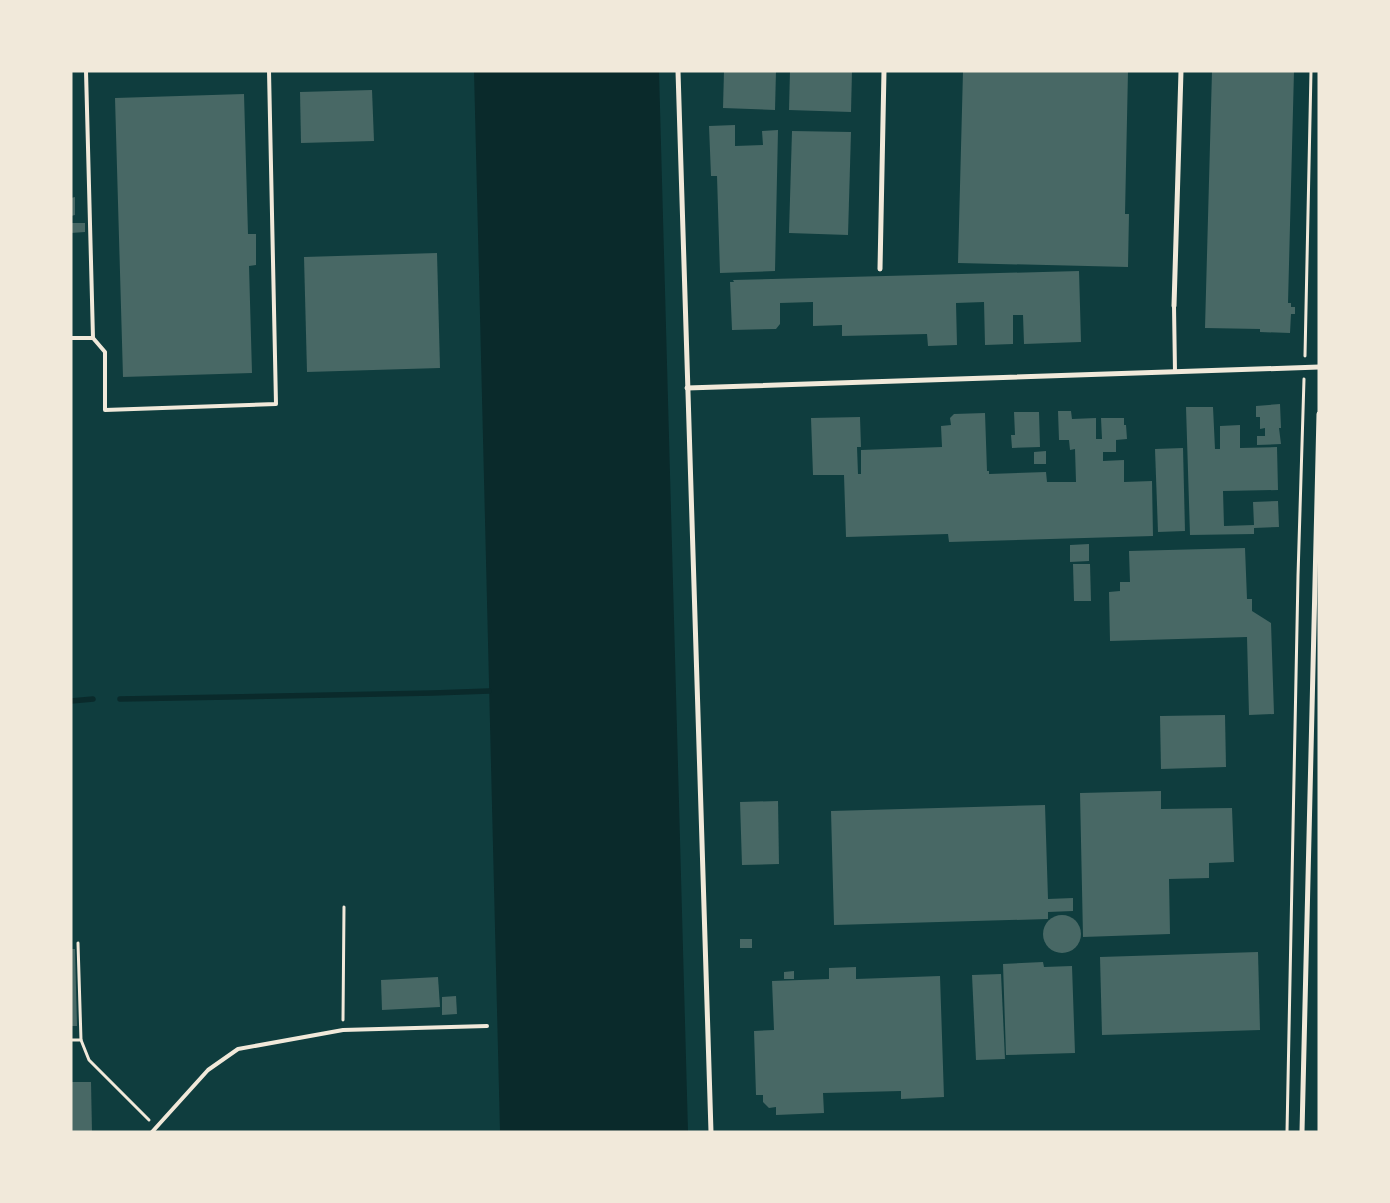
<svg xmlns="http://www.w3.org/2000/svg" width="1390" height="1203" font-family="'Archivo Narrow',sans-serif">
<style>
.water{fill:#0a2a2b}
.lines{fill:none;stroke-linecap:round;stroke-linejoin:round}
.stream{stroke:#0a2a2b;stroke-width:5.5}
.building{fill:#486865}
.path{stroke:#f1e9da;stroke-width:3}
.service{stroke:#f1e9da;stroke-width:4}
.minor{stroke:#f1e9da;stroke-width:5}
</style>
<rect width="100%" height="100%" fill="#0f3d3e"/>
<!-- water -->
<path class="water" d="M 474,71 L 659,71 L 688,1132 L 500,1132 Z"/>
<g class="lines">
<!-- stream -->
<g class="stream">
<path d="M 120,699 L 433,693 L 489,691"/>
<path d="M 71,701 L 93,699"/>
</g>
</g>
<!-- building -->
<g class="building">
<path d="M 724,71 L 776,71 L 775,110 L 723,108 Z"/>
<path d="M 790,71 L 852,71 L 851,112 L 789,110 Z"/>
<path d="M 963,71 L 1128,71 L 1125,214 L 1129,214 L 1128,267 L 958,263 Z"/>
<path d="M 1212,71 L 1294,71 L 1288,303 L 1291,303 L 1291,307 L 1295,307 L 1295,314 L 1291,314 L 1290,333 L 1260,332 L 1260,329 L 1205,328 Z"/>
<path d="M 372,90 L 374,141 L 301,143 L 300,92 Z"/>
<path d="M 244,94 L 248,234 L 256,234 L 256,265 L 249,266 L 252,373 L 123,377 L 115,98 Z"/>
<path d="M 735,125 L 735,146 L 763,145 L 762,131 L 778,130 L 775,271 L 720,273 L 717,176 L 711,176 L 709,126 Z"/>
<path d="M 792,131 L 851,132 L 848,235 L 789,233 Z"/>
<path d="M 75,197 L 75,215 L 71,216 L 71,198 Z"/>
<path d="M 71,223 L 85,223 L 85,232 L 71,233 Z"/>
<path d="M 437,253 L 440,368 L 307,372 L 304,257 Z"/>
<path d="M 1079,271 L 1081,342 L 1024,344 L 1023,315 L 1013,315 L 1013,344 L 985,345 L 984,302 L 956,303 L 957,345 L 928,346 L 927,334 L 842,336 L 842,325 L 813,326 L 813,302 L 780,303 L 780,324 L 776,329 L 732,330 L 730,282 L 734,282 L 733,280 Z"/>
<path d="M 1280,404 L 1281,428 L 1279,428 L 1281,444 L 1257,445 L 1257,436 L 1265,436 L 1265,428 L 1260,429 L 1260,417 L 1256,417 L 1256,406 Z"/>
<path d="M 1186,407 L 1213,407 L 1215,449 L 1220,449 L 1220,426 L 1240,425 L 1240,448 L 1277,447 L 1278,490 L 1223,491 L 1224,526 L 1254,525 L 1253,502 L 1278,501 L 1279,527 L 1254,528 L 1254,534 L 1190,535 Z"/>
<path d="M 1058,411 L 1071,411 L 1072,419 L 1096,418 L 1096,439 L 1102,439 L 1101,418 L 1124,418 L 1124,425 L 1126,425 L 1127,439 L 1116,440 L 1116,452 L 1103,452 L 1103,461 L 1124,460 L 1124,482 L 1152,481 L 1153,536 L 949,542 L 948,534 L 846,537 L 844,475 L 813,475 L 811,418 L 860,417 L 861,447 L 857,447 L 858,474 L 861,474 L 861,450 L 942,447 L 941,426 L 951,425 L 950,418 L 954,414 L 985,413 L 987,471 L 989,471 L 989,474 L 1046,472 L 1047,482 L 1076,482 L 1075,449 L 1070,450 L 1069,440 L 1059,440 Z"/>
<path d="M 1014,412 L 1039,412 L 1040,447 L 1012,448 L 1011,435 L 1015,435 Z"/>
<path d="M 1183,448 L 1185,531 L 1158,532 L 1155,449 Z"/>
<path d="M 1046,451 L 1046,464 L 1034,464 L 1034,452 Z"/>
<path d="M 1089,544 L 1089,561 L 1070,562 L 1070,545 Z"/>
<path d="M 1245,548 L 1247,599 L 1252,599 L 1252,611 L 1271,623 L 1274,714 L 1249,715 L 1247,637 L 1110,641 L 1109,592 L 1120,591 L 1120,582 L 1130,582 L 1129,551 Z"/>
<path d="M 1073,564 L 1090,564 L 1091,601 L 1074,601 Z"/>
<path d="M 1225,715 L 1226,767 L 1161,769 L 1160,716 Z"/>
<path d="M 1161,791 L 1161,809 L 1232,808 L 1234,862 L 1209,863 L 1209,878 L 1169,879 L 1170,934 L 1083,937 L 1080,793 Z"/>
<path d="M 778,801 L 779,864 L 742,865 L 740,802 Z"/>
<path d="M 1045,805 L 1048,899 L 1073,898 L 1073,911 L 1048,912 L 1048,919 L 834,925 L 831,811 Z"/>
<circle cx="1062" cy="934" r="19"/>
<rect x="740" y="939" width="12" height="9"/>
<path d="M 71,949 L 75,949 L 77,1026 L 71,1026 Z"/>
<path d="M 1258,952 L 1260,1030 L 1102,1035 L 1100,957 Z"/>
<path d="M 1043,962 L 1044,967 L 1072,966 L 1075,1053 L 1006,1055 L 1003,964 Z"/>
<path d="M 856,967 L 856,979 L 940,976 L 944,1097 L 901,1099 L 901,1091 L 823,1093 L 824,1113 L 776,1115 L 776,1107 L 769,1108 L 763,1102 L 763,1095 L 756,1095 L 754,1031 L 774,1030 L 772,981 L 829,979 L 829,968 Z"/>
<path d="M 794,971 L 794,979 L 784,979 L 784,972 Z"/>
<path d="M 1001,974 L 1005,1059 L 976,1060 L 972,975 Z"/>
<path d="M 438,977 L 440,1007 L 382,1010 L 381,980 Z"/>
<path d="M 456,996 L 457,1014 L 442,1015 L 442,997 Z"/>
<path d="M 71,1082 L 91,1082 L 92,1132 L 71,1132 Z"/>
</g>
<g class="lines">
<!-- path -->
<g class="path">
<path d="M 1305,356 L 1311,71"/>
<path d="M 78,943 L 81,1040"/>
<path d="M 343,1020 L 344,907"/>
<path d="M 71,1040 L 81,1040 L 89,1060 L 149,1120"/>
<path d="M 1287,1132 L 1298,576 L 1304,379"/>
</g>
<!-- service -->
<g class="service">
<path d="M 1174,306 L 1175,372"/>
<path d="M 71,338 L 93,338 L 86,71"/>
<path d="M 93,338 L 105,352 L 105,410 L 276,404 L 269,71"/>
<path d="M 152,1132 L 208,1070 L 238,1049 L 343,1030 L 487,1026"/>
</g>
<!-- minor -->
<g class="minor">
<path d="M 678,71 L 711,1132"/>
<path d="M 880,269 L 884,71"/>
<path d="M 1174,306 L 1181,71"/>
<path d="M 687,388 L 1319,367"/>
<path d="M 1302,1132 L 1319,414"/>
</g>
</g>
<!-- border -->
<rect width="1390" height="1203" fill="none" stroke="#f1e9da" stroke-width="145"/>
</svg>
